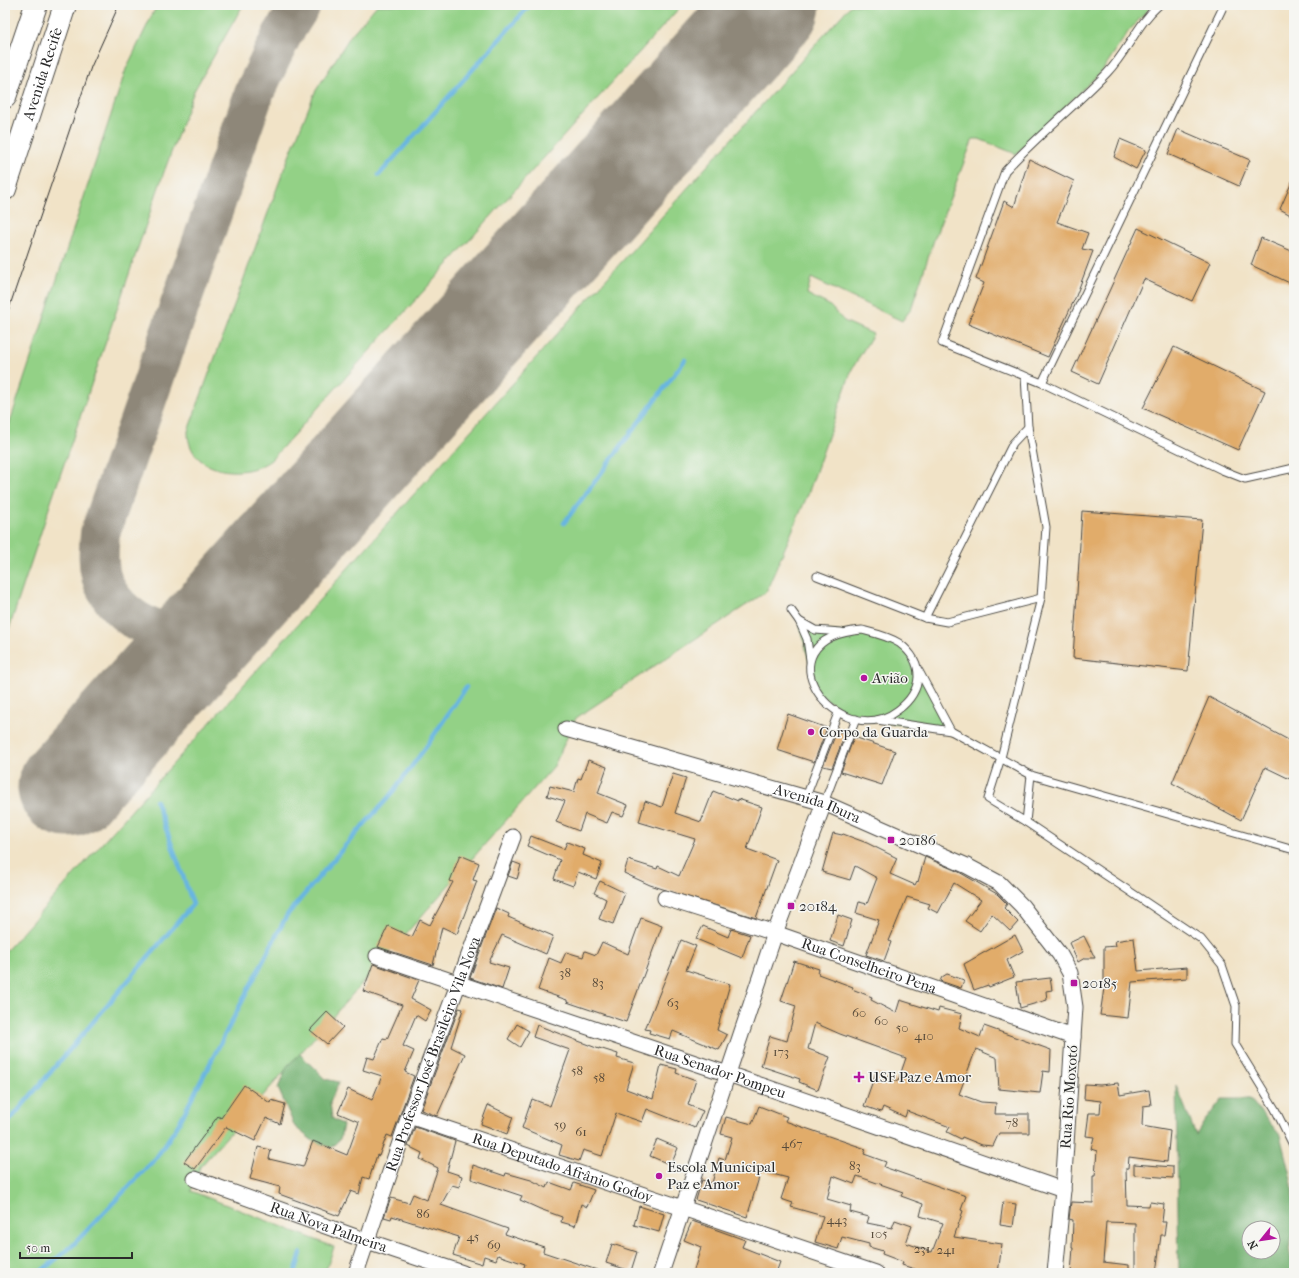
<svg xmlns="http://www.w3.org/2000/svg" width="1299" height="1278" font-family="'IM FELL French Canon',serif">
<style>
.green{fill:#93d186;stroke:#5f7e58}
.forest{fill:#76b373;stroke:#506f4f;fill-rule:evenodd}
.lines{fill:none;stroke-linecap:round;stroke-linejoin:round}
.stream{stroke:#68b5e1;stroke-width:4.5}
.taxiway{stroke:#8e8779;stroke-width:40}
.runway{stroke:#8e8779;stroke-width:101}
.building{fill:#e1ac6b;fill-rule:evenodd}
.service-casing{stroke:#494742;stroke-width:9}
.minor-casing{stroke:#494742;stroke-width:17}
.primary-casing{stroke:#494742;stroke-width:24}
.service{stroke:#fff;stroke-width:7}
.minor{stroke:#fff;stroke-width:15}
.primary{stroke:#fff;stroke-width:22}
.tram{stroke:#2b2b2b;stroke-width:1}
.poi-dot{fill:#b5179e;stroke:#f6f6f2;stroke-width:1.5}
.labels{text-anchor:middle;stroke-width:3;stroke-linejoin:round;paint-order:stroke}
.number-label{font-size:13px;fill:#584b3b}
.street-label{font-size:15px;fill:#2b2b2b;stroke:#f6f6f2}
.poi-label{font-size:15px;fill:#2b2b2b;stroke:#f6f6f2;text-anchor:start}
</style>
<rect width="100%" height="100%" fill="#f6f6f2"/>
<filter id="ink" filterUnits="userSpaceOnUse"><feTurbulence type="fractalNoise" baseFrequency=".025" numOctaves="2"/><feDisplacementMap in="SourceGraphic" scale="8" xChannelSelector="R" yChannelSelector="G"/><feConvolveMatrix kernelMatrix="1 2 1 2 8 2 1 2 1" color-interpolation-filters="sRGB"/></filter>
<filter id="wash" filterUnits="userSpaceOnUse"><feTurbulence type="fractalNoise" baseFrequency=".012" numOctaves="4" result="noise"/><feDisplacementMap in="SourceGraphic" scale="16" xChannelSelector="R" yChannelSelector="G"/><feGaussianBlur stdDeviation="0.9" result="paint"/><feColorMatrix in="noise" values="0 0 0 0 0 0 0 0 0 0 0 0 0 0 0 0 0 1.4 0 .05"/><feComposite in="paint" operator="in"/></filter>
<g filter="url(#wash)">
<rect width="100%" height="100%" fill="#f1e3c7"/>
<!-- green -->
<g class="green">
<path d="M 157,5 L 243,5 L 194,91 L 164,172 L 51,502 L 5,641 L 5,437 L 126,69 Z"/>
<path d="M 377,5 L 682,5 L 271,460 C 243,481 187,473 188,431 L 284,169 L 315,92 L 351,35 Z"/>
<path d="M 851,5 L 1152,5 L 1128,32 L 1102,71 L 1016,154 L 979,139 L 973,139 L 935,237 L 911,309 L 902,321 L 811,278 L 807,294 L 829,305 L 844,321 L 873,334 L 852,369 L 808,494 L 766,592 L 576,718 L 554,766 L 200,1167 L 191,1191 L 334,1247 L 325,1273 L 5,1273 L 5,952 Z"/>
<path d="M 799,621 L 815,630 L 843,632 L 862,630 L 898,643 L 913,657 L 951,731 L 856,719 L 817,693 Z"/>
</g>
<!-- forest -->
<g class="forest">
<path d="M 300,1054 L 325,1079 L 339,1082 L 330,1102 L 332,1118 L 343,1125 L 340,1139 L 331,1148 L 313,1141 L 295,1127 L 278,1088 L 287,1066 Z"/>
<path d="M 1176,1085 L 1196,1135 L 1204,1122 L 1222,1099 L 1250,1099 L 1280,1135 L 1292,1183 L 1294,1229 L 1289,1249 L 1294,1273 L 1179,1273 ZM 1249,1228 L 1273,1228 L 1273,1252 L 1249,1252 Z"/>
</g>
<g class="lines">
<!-- stream -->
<g class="stream">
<path d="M 379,175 L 530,5"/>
<path d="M 564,523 L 685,360"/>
<path d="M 5,1126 L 193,904 L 156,801"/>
<path d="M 39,1273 L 71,1247 L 156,1158 L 178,1125 L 287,915 L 345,846 L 388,798 L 426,747 L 466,687"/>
<path d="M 295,1273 L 301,1253"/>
</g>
<!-- taxiway -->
<path class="taxiway" d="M 235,601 C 222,612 208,624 192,629 C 155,641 111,612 101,576 C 97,561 99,548 100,533 L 255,91 L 282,35 L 301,5"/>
<!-- runway -->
<path class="runway" d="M 68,787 L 770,5"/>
</g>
<g id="blocks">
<!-- building -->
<g class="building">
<path d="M 1178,129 L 1250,160 L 1239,186 L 1168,154 Z"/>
<path d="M 1120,139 L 1146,150 L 1136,169 L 1114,157 Z"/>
<path d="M 1029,159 L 1074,181 L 1057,222 L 1088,233 L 1082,249 L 1093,251 L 1076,296 L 1048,357 L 968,324 L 984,283 L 976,279 L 1004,201 L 1014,207 Z"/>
<path d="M 1294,177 L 1294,217 L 1280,209 Z"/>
<path d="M 1138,228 L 1210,263 L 1192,301 L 1144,279 L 1098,384 L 1072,372 Z"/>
<path d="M 1261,238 L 1294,252 L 1294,285 L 1251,265 Z"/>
<path d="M 1174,347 L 1265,391 L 1238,450 L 1143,408 Z"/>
<path d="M 1082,511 L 1202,520 L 1188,671 L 1073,658 Z"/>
<path d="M 1209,697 L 1294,743 L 1294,781 L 1265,767 L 1241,820 L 1172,783 Z"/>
<path d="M 788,714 L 827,728 L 814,762 L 777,750 Z"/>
<path d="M 837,731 L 845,734 L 832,768 L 823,766 Z"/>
<path d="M 854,737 L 895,751 L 882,785 L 841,772 Z"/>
<path d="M 588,760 L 607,767 L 598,793 L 628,805 L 623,816 L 612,812 L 607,823 L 585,814 L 579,831 L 556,822 L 565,801 L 547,796 L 550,786 L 574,792 L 578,778 L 581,779 Z"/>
<path d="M 673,774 L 686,778 L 675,813 L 701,822 L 713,791 L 738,801 L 738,799 L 762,807 L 747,849 L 777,860 L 756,918 L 650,885 L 624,873 L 628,860 L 657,869 L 658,866 L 679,876 L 695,839 L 639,822 L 645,801 L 662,807 Z"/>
<path d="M 833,833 L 842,835 L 843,834 L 867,843 L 897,858 L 890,874 L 915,885 L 917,881 L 918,882 L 925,857 L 959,872 L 997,894 L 1007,904 L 1004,908 L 1018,922 L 1010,931 L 992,914 L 980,931 L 965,921 L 981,900 L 954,883 L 938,913 L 928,908 L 930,904 L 907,897 L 889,941 L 891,942 L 884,961 L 866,955 L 879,920 L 856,913 L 859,902 L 867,904 L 877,878 L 855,866 L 850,880 L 822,872 Z"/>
<path d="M 531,836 L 564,849 L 567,842 L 585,849 L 583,855 L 602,863 L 596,879 L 578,872 L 573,886 L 554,879 L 560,860 L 527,846 Z"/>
<path d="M 460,855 L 479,863 L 473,880 L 477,881 L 457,934 L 442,927 L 433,965 L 378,947 L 388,926 L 412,937 L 420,920 L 430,925 L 453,882 L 450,881 Z"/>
<path d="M 513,862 L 521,865 L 517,879 L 508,876 Z"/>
<path d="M 600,881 L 625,893 L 613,924 L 599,919 L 606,899 L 594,893 Z"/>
<path d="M 496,908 L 509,914 L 508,917 L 553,936 L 546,954 L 502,935 L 489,962 L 509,968 L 502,989 L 470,978 Z"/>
<path d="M 838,915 L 852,920 L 844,946 L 830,941 Z"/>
<path d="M 641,918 L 662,926 L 626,1022 L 567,1002 L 567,1000 L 538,990 L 549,958 L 561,963 L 566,952 L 583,957 L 585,951 L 596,955 L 602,942 L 628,954 Z"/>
<path d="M 703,926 L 728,937 L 731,929 L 750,935 L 742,958 L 696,939 Z"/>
<path d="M 1015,935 L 1023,951 L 1007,960 L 1014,977 L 989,987 L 988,985 L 974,990 L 964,964 Z"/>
<path d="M 1084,936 L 1095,958 L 1085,958 L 1078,962 L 1069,943 Z"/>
<path d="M 1134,938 L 1138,971 L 1187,967 L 1187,978 L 1132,982 L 1128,1018 L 1100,1015 L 1104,988 L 1104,947 L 1116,946 L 1115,941 Z"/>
<path d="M 681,940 L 696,946 L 686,970 L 730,984 L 717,1030 L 727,1035 L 719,1050 L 673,1031 L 670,1039 L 649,1033 L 650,1030 L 645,1029 Z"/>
<path d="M 794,961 L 819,969 L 818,974 L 853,987 L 852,989 L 872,997 L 871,1000 L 896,1013 L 900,1000 L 938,1012 L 939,1008 L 962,1014 L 959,1028 L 980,1037 L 984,1026 L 1051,1050 L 1050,1072 L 1043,1071 L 1040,1093 L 999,1089 L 997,1058 L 976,1049 L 959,1094 L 981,1102 L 996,1103 L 995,1114 L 1029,1114 L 1029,1133 L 999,1133 L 993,1146 L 982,1145 L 962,1137 L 961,1139 L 947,1132 L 950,1127 L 907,1111 L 905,1117 L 883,1107 L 881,1112 L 864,1106 L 876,1072 L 898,1081 L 906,1058 L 840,1034 L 815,1023 L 808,1049 L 830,1057 L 818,1090 L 799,1082 L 800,1079 L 761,1066 L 770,1036 L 787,1041 L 796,1006 L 781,1001 Z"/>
<path d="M 373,964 L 419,980 L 411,999 L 431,1010 L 425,1021 L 416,1015 L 403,1046 L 414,1051 L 405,1072 L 414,1076 L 392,1137 L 387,1135 L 379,1156 L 377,1155 L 369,1179 L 363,1177 L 359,1194 L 351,1191 L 339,1216 L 279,1194 L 280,1187 L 250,1179 L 258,1147 L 271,1150 L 269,1159 L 303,1167 L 313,1141 L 347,1155 L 359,1122 L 338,1113 L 348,1089 L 372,1100 L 382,1076 L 363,1070 L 367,1057 L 374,1059 L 383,1038 L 387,1039 L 402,1005 L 363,991 Z"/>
<path d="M 947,974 L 964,980 L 961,988 L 940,981 L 942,977 Z"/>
<path d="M 1050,978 L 1052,990 L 1046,991 L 1047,1000 L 1020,1008 L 1016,982 Z"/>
<path d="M 459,1008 L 463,1009 L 451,1047 L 465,1054 L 437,1116 L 421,1110 Z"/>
<path d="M 327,1012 L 343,1027 L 327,1044 L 310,1030 Z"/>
<path d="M 517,1024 L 529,1031 L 520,1047 L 508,1039 Z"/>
<path d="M 537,1025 L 599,1049 L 599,1048 L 618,1054 L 617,1058 L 634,1063 L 626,1089 L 653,1099 L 661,1065 L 677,1069 L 676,1073 L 696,1080 L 688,1105 L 703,1111 L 695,1128 L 647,1109 L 642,1122 L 616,1113 L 602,1156 L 583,1150 L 579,1161 L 559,1155 L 562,1145 L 522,1128 L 532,1099 L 550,1106 L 570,1050 L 533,1037 Z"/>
<path d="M 1118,1083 L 1120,1095 L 1149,1090 L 1151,1105 L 1143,1106 L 1142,1126 L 1170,1131 L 1167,1162 L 1129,1157 L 1128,1168 L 1126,1168 L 1127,1205 L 1149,1206 L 1150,1202 L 1164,1204 L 1162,1222 L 1166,1222 L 1164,1235 L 1161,1235 L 1156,1273 L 1135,1273 L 1135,1223 L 1106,1222 L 1103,1262 L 1129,1265 L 1129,1273 L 1071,1273 L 1073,1248 L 1072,1248 L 1073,1220 L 1069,1219 L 1071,1202 L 1093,1203 L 1093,1176 L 1095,1176 L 1097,1151 L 1091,1149 L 1094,1137 L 1086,1136 L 1089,1113 L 1100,1113 L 1101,1101 L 1084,1099 L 1085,1084 L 1100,1085 Z"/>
<path d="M 244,1085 L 270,1103 L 271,1100 L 285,1104 L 280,1124 L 266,1118 L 255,1141 L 226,1127 L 195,1169 L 184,1162 L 218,1116 L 221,1118 Z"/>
<path d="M 488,1105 L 513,1117 L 507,1134 L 481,1124 Z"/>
<path d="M 759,1106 L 787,1117 L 785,1121 L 866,1149 L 864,1154 L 886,1162 L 884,1167 L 966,1196 L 961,1210 L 963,1211 L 954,1237 L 1002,1244 L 998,1273 L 927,1273 L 902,1265 L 903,1262 L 882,1254 L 883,1251 L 869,1247 L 869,1244 L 842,1237 L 838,1249 L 815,1242 L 823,1216 L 791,1207 L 793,1203 L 781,1199 L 788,1178 L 761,1171 L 747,1217 L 696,1200 L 702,1180 L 712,1183 L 719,1158 L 725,1160 L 732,1137 L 721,1134 L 726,1117 L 752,1124 ZM 833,1176 L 854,1184 L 857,1176 L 903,1192 L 901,1196 L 923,1204 L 920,1216 L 943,1223 L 932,1252 L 906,1243 L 912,1226 L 895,1220 L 892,1228 L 867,1223 L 869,1217 L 850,1212 L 851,1206 L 827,1199 Z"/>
<path d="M 415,1127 L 455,1141 L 447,1171 L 462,1176 L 459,1187 L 452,1185 L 441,1205 L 508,1229 L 505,1234 L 544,1247 L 543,1252 L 597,1270 L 596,1273 L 522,1273 L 525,1264 L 498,1255 L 496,1260 L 484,1256 L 482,1264 L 453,1255 L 459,1237 L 392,1216 L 391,1219 L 384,1217 L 391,1198 L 409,1203 L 413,1194 L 427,1200 L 438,1168 L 420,1159 L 422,1153 L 408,1146 Z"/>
<path d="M 657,1139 L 678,1148 L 671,1165 L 650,1156 Z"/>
<path d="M 1134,1164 L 1173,1167 L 1173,1178 L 1134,1175 Z"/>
<path d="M 473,1165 L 505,1176 L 506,1173 L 531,1180 L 547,1188 L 549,1182 L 571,1190 L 574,1183 L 594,1190 L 587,1207 L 581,1204 L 575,1226 L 561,1222 L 562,1217 L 540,1209 L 520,1200 L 522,1196 L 471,1179 Z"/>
<path d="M 1003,1202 L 1016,1204 L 1013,1227 L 1000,1225 Z"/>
<path d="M 639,1206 L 664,1214 L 659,1232 L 634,1225 Z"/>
<path d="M 692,1221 L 745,1240 L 742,1247 L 780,1262 L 776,1273 L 693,1273 L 701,1247 L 684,1240 Z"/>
<path d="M 612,1244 L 637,1252 L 631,1271 L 606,1263 Z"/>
</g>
</g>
</g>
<g filter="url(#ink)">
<use href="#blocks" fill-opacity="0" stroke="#494742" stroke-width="1"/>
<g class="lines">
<!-- service casing -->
<g class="service-casing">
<g id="service">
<path d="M 1159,5 C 1137,24 1127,53 1107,73 C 1074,107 1037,136 1005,171 L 942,343 L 1042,383 L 1222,470 L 1245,479 L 1294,468"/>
<path d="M 1025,376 L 1028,427 L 1046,527 L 1041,598 L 1001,758 L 988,799 L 1026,822 L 1031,775"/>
<path d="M 1042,383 L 1224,5"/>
<path d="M 817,576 L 925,618 L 947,622 L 1041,598"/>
<path d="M 791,610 L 799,621"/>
<path d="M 925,618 L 1013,443 L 1028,427"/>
<path d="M 862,630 C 874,633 888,636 899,643 C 926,663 923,691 898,710 C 837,756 754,639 862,630 Z"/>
<path d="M 810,660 L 807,639 L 799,621 L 815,630 L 841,632"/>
<path d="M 877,720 L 951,731 L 919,671"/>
<path d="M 951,731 L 1031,775 L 1294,850"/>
<path d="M 806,797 L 838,713"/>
<path d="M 824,803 L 856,719"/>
<path d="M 1026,822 L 1201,939 L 1222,965 L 1236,1006 L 1235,1044 L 1275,1109 L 1294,1147"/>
</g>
</g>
<!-- minor casing -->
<g class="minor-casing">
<g id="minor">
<path id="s1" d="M 566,729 L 824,803 L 967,866 L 999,883 L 1022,906 L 1060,955 L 1070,973 L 1075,1007 L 1063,1190 L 1055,1273"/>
<path id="s2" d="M 665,898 L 775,933 L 1073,1037"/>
<path id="s3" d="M 377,956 L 728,1074 L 1063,1190"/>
<path id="s4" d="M 409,1116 L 876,1273"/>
<path id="s5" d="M 195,1179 L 367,1241 L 463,1273"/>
<path id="s6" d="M 356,1273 L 409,1116 L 513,837"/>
<path d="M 661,1273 L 775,933 L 824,803"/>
</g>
</g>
<!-- primary casing -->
<g class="primary-casing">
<g id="primary">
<path d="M 5,97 L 36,5"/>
<path id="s7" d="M 5,189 L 65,5"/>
</g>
</g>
<!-- service -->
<use href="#service" class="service"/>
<!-- minor -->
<use href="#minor" class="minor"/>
<!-- primary -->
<use href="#primary" class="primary"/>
<!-- tram -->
<path class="tram" d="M 5,320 L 91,67 L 119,5"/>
</g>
</g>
<!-- markers -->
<g class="poi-dot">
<circle cx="864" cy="678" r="4"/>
<circle cx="811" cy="732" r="4"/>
<rect x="887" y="836" width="8" height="8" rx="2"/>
<rect x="787" y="902" width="8" height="8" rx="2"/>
<rect x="1070" y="979" width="8" height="8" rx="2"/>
<path d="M857 1071h4v4h4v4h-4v4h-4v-4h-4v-4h4z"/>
<circle cx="659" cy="1176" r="4"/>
</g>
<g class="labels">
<!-- number labels -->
<g class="number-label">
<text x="565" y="977">38</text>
<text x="598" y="987">83</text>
<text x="673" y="1007">63</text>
<text x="859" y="1017">60</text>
<text x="881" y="1025">60</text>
<text x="902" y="1032">50</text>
<text x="924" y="1040">410</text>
<text x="781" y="1056">173</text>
<text x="577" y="1075">58</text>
<text x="599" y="1082">58</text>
<text x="1012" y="1127">78</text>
<text x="560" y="1129">59</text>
<text x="581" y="1136">61</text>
<text x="792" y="1148">467</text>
<text x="855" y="1170">83</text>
<text x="423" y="1218">86</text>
<text x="837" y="1224">443</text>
<text x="879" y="1238">105</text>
<text x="473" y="1241">45</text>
<text x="494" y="1249">69</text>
<text x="922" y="1253">231</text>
<text x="946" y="1254">241</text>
</g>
<!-- street labels -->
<g class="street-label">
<text dy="5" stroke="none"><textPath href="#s7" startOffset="121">Avenida Recife</textPath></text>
<text dy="5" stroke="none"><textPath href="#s1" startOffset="262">Avenida Ibura</textPath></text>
<text dy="5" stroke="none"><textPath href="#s2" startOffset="215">Rua Conselheiro Pena</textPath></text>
<text dy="5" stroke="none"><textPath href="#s6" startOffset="232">Rua Professor José Brasileiro Vila Nova</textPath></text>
<text dy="5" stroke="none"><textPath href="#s3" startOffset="362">Rua Senador Pompeu</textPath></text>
<text transform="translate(1069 1097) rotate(-86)" y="5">Rua Rio Moxotó</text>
<text dy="5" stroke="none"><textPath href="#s4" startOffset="162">Rua Deputado Afrânio Godoy</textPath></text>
<text dy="5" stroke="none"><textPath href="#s5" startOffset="142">Rua Nova Palmeira</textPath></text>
</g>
<!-- poi labels -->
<g class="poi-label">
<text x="872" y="683">Avião</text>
<text x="819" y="737">Corpo da Guarda</text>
<text x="899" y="845">20186</text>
<text x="799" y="911">20184</text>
<text x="1082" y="988">20185</text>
<text x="868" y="1082">USF Paz e Amor</text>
<text x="667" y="1172">Escola Municipal<tspan x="667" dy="17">Paz e Amor</tspan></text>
</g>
</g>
<!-- margin -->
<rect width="1299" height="1278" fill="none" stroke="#f6f6f2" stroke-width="20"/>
<!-- north arrow -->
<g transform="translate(1261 1240) rotate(240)"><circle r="19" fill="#f6f6f2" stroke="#a5a5a2"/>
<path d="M0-3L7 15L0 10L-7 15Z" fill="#b5179e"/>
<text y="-6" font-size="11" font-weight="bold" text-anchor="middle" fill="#2b2b2b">N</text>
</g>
<!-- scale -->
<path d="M20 1252v6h112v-6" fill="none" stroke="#2b2b2b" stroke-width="2"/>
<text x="26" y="1252" font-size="12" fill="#2b2b2b" stroke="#f6f6f2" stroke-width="3" paint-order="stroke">50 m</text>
</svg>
